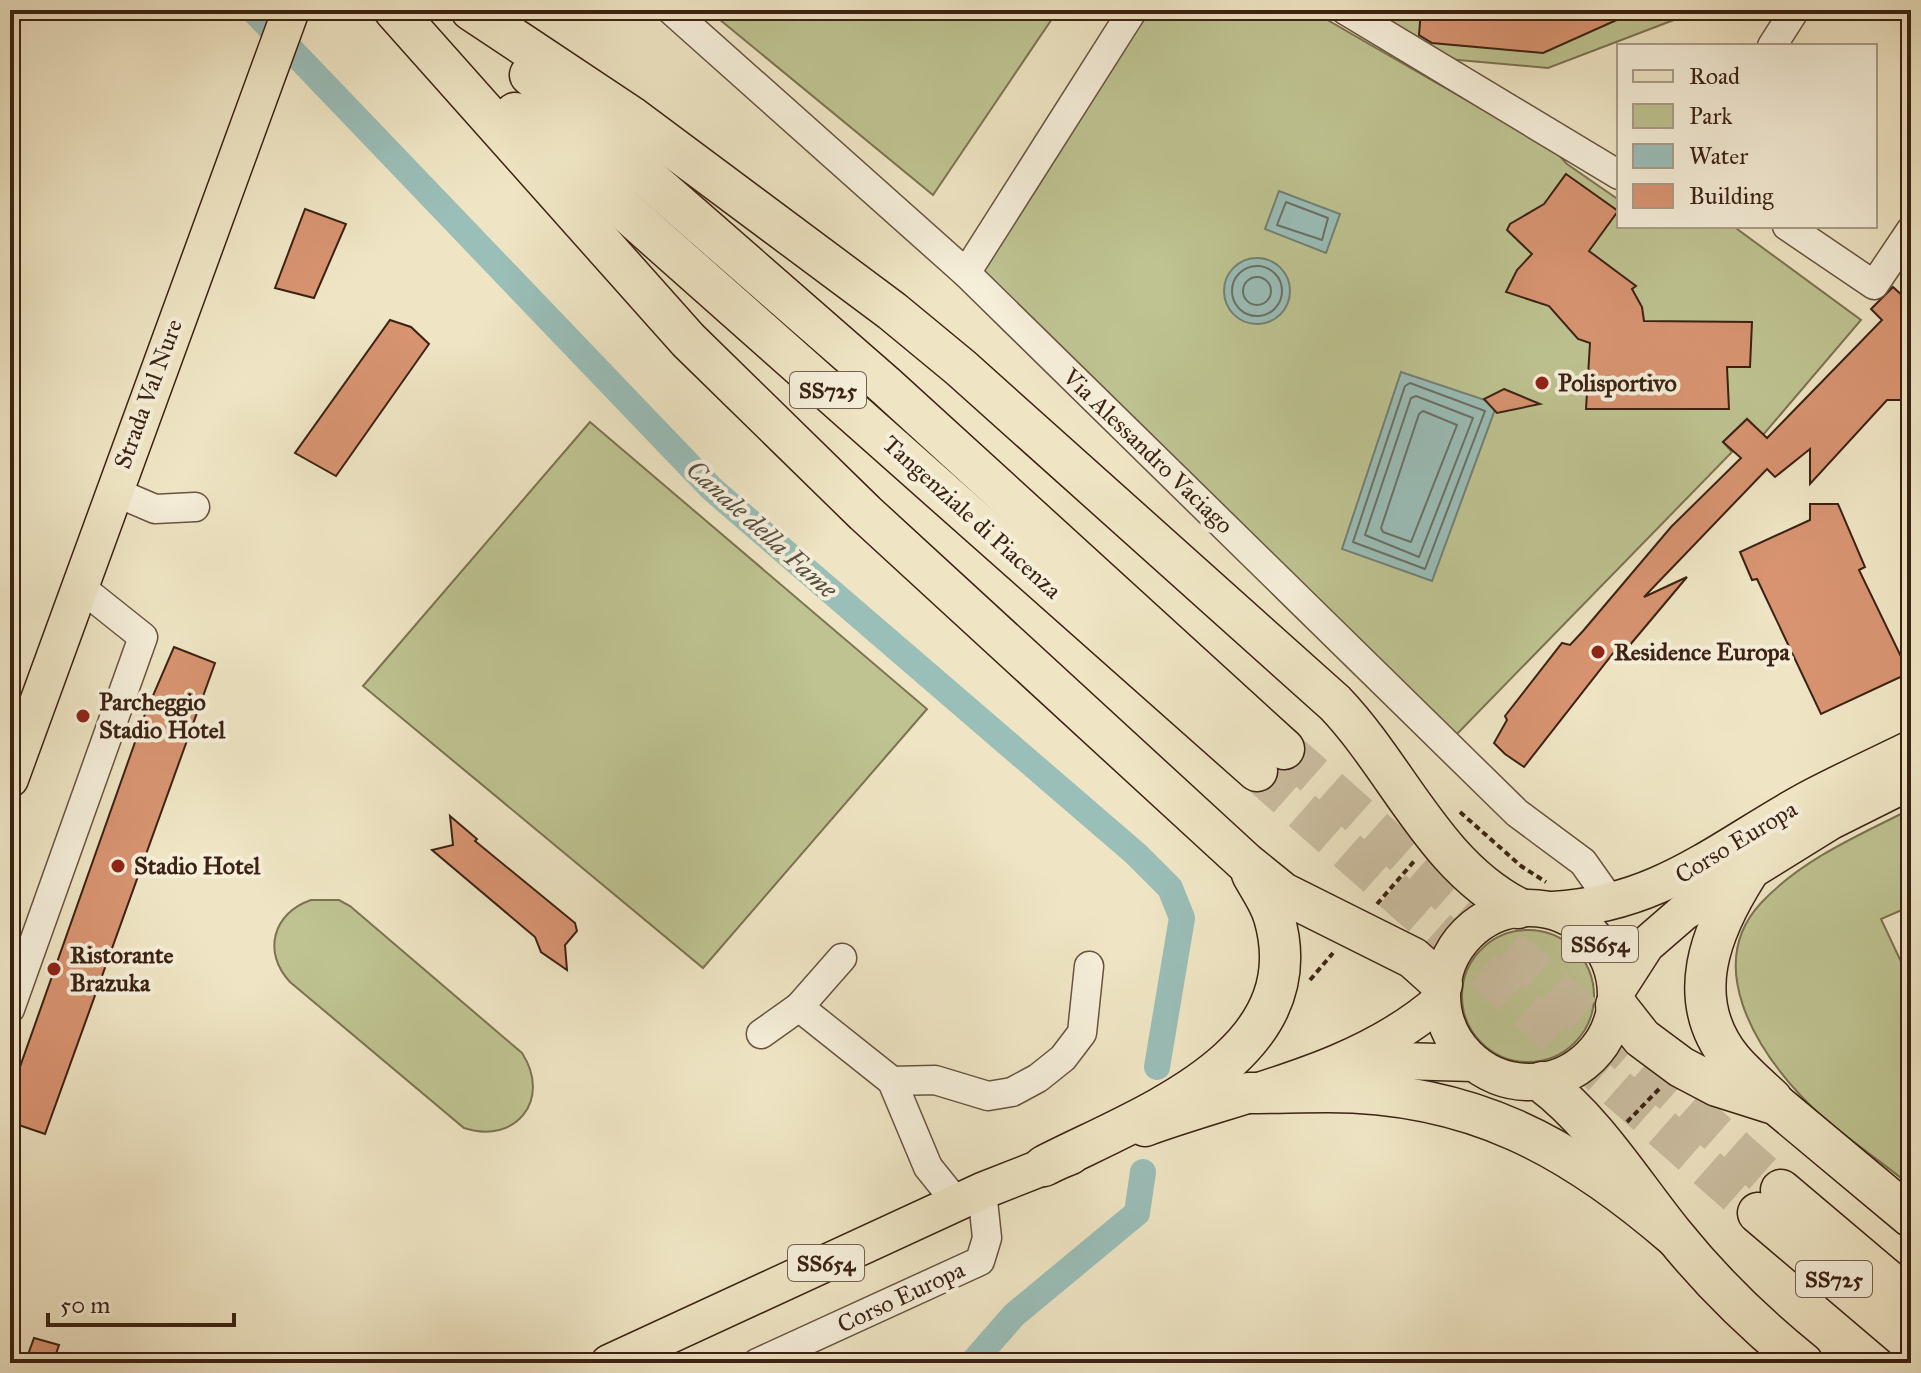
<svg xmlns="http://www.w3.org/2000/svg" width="1921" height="1373" font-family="'IM FELL Great Primer',serif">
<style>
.green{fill:#bec391;stroke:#7d7252;stroke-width:2}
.water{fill:#9abeb8;stroke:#748076;stroke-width:2}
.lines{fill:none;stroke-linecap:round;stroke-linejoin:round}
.shore{stroke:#6b7066;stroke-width:2}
.canal{stroke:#9abeb8;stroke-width:26}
.building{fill:#d89471;stroke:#3c2214;stroke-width:2}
.highway-tunnel{stroke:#cbbea1;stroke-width:40;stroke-dasharray:40 20;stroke-linecap:butt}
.minor-casing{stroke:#695340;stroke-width:31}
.major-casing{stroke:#3c2214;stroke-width:39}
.highway-casing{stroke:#3c2214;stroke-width:43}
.path{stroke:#3c2214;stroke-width:4;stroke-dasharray:6 4;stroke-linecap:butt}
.minor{stroke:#f5eed9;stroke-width:28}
.major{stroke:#efe5c4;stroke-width:36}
.highway{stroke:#efe5c4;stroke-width:40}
.poi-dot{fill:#8f2418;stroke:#f5eed9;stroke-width:3}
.labels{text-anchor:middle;stroke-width:8;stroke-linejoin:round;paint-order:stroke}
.shield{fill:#f5eed9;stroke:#745f4f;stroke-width:2}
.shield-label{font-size:22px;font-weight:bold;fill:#3c2214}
.poi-label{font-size:24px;font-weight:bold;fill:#3c2214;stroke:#f5eed9;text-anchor:start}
.street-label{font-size:24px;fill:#3c2214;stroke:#f5eed9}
.water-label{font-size:26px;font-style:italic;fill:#585145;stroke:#f5eed9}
</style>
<rect width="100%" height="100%" fill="#efe5c4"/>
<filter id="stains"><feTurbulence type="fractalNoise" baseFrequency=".0025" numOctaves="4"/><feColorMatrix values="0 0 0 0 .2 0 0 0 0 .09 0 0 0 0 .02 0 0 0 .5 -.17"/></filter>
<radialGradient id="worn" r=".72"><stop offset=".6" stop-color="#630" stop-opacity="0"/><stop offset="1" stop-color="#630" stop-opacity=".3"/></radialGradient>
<!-- green -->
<g class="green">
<path d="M 708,10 L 1058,10 L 933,195 Z"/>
<path d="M 1139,10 L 1310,10 L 1555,151 L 1567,164 L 1619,200 L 1619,226 L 1733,226 L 1861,320 L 1763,435 L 1747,419 L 1723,442 L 1732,452 L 1453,738 L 975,278 Z"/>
<path d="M 1329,10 L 1700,10 L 1548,68 L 1413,56 Z"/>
<path d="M 590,422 L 927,709 L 703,968 L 363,686 Z"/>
<path d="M 1911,809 L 1911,906 L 1881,919 L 1911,983 L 1911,1186 C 1876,1157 1833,1130 1802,1097 C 1755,1047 1704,964 1761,903 C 1801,860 1859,835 1911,809 Z"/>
<path d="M 311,900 L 339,900 L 350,906 L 522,1053 C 552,1099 516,1145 464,1128 L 290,982 C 262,952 273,913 311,900 Z"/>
<circle cx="1528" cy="996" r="66"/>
</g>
<!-- water -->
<g class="water">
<path d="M 1279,191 L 1340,214 L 1326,253 L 1265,229 Z"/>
<circle cx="1257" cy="291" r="33"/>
<path d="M 1401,372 L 1497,404 L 1432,581 L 1342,549 Z"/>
</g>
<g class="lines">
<!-- shore -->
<g class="shore">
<path d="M 1286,202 L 1328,218 L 1322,240 L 1277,225 Z"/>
<circle cx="1257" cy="291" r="25"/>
<circle cx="1257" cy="291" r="14"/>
<path d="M 1410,383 L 1485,411 L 1425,569 L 1353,542 L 1405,386 Z"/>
<path d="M 1416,396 L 1473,418 L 1419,557 L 1365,535 L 1411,398 Z"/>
<path d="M 1423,411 L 1457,425 L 1411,542 L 1383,532 L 1381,528 L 1419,414 Z"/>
</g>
<!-- canal -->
<g class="canal">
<path d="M 253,10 L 712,489 L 1136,854 L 1170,888 L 1182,918 L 1157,1067"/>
<path d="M 972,1363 L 1014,1315 L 1137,1213 L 1143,1172"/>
</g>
</g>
<!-- building -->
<g class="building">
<path d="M 1421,10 L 1529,13 L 1639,10 L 1543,53 L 1432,43 L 1419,35 Z"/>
<path d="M 1566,174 L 1618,211 L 1589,251 L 1636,286 L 1632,289 L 1642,307 L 1644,321 L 1752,322 L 1750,367 L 1727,367 L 1729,409 L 1586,409 L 1590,343 L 1578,339 L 1549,306 L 1506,292 L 1517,270 L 1532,254 L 1507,230 L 1510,224 L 1544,204 Z"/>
<path d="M 305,209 L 346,224 L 314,298 L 275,288 Z"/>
<path d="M 1893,287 L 1904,297 L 1911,290 L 1911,400 L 1887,400 L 1810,484 L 1810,449 L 1775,477 L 1767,469 L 1644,597 L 1687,577 L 1624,652 L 1618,647 L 1524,767 L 1505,754 L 1494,743 L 1507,720 L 1505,716 L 1562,643 L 1570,645 L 1583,631 L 1671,527 L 1741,458 L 1723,442 L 1747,419 L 1767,438 L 1882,320 L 1871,309 Z"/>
<path d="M 390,320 L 411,327 L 429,344 L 336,476 L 295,453 Z"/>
<path d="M 1504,389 L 1540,404 L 1497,413 L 1484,399 Z"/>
<path d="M 1810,504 L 1838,504 L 1865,567 L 1859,570 L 1909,673 L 1821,714 L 1757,579 L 1752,580 L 1740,552 L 1810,520 Z"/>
<path d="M 174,647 L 215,663 L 45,1134 L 10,1122 L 10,1095 L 145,714 Z"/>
<path d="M 450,816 L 477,839 L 475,841 L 575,923 L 577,931 L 565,945 L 567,970 L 541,952 L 535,937 L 432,850 L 453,845 Z"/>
<path d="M 34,1338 L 59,1345 L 53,1363 L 25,1363 Z"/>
</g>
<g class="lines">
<!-- highway-tunnel -->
<g class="highway-tunnel">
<path d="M 1284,749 L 1781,1190"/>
<path d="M 1257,771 L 1758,1213"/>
</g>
<!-- minor casing -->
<g class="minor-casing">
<g id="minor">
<path d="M 671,10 L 966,273 L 1517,813 L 1583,862 L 1612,903"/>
<path d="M 1345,10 L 1619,175"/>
<path d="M 1772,46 L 1795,10"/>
<path d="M 1787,226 L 1874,285 L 1911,230"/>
<path d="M 966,273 L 1133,10"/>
<path d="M 113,491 L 155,509 L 195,507"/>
<path d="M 799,1007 L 842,958"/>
<path d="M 10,1009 L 143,637 L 79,586"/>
<path d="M 761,1034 L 799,1007 L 892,1081 L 928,1167 L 957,1203"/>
<path d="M 892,1081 L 935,1080 L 988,1096 L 1012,1092 L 1038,1078 L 1063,1058 L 1082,1033 L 1089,966"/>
<path d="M 757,1363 L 980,1261 L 987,1238 L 982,1191"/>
</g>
</g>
<!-- major casing -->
<g class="major-casing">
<g id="major">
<path d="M 10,779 L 291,10"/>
<circle cx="1529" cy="995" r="87"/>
<path d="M 1553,910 C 1660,904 1718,849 1807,800 C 1841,782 1876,766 1911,749"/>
<path d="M 1617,990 L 1646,945 L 1684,912 L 1831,821 L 1911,781"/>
<path d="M 1347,1066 L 1400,1061 L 1474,1063"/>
<path d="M 1145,1128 C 1244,1092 1360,1072 1441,1000"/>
<path d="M 609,1363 L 982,1191 L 1071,1156"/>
</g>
</g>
<!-- highway casing -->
<g class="highway-casing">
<g id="highway">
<path d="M 394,10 L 688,340 L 865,513 L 1246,863 L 1283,893 L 1413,958 L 1442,984"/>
<path d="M 471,10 L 633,118 L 892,311 L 961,368 L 1335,703 C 1398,769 1434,865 1518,908"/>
<path d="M 530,75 L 886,386 L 1284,749"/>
<path d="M 515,113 L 1257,771"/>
<path d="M 1748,872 C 1711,930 1682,999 1732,1060 C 1744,1074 1759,1087 1772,1099"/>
<path d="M 1616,1005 L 1642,1038 L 1681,1067 L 1717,1086 L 1777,1105 L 1911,1217"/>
<path d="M 1542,1082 C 1595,1122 1631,1182 1673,1234 C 1710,1280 1757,1326 1803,1363"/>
<path d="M 1248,1093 C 1275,1093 1302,1092 1328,1092 C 1471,1092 1570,1146 1675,1237"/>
<path d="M 1044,1166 C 1139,1117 1315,1057 1274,917 C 1270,902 1259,887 1252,874"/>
<path d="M 1781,1190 L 1911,1300"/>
<path d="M 1758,1213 L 1911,1343"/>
</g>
</g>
<!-- path -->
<g class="path">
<path d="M 1460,812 L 1521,866 L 1546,882"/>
<path d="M 1377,904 L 1416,859"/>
<path d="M 1310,980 L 1333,953"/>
<path d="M 1627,1122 L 1660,1088"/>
</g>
<!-- minor -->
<use href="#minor" class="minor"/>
<!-- major -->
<use href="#major" class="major"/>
<!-- highway -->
<use href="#highway" class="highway"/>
</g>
<!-- markers -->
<g class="poi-dot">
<circle cx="1542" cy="383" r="8"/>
<circle cx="1598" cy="652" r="8"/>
<circle cx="83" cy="716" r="8"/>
<circle cx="118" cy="866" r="8"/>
<circle cx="54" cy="969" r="8"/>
</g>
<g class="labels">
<!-- shield labels -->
<g class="shield">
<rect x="790" y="372" width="76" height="36" rx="6"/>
<rect x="1562" y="926" width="76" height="36" rx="6"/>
<rect x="788" y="1245" width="76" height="36" rx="6"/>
<rect x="1796" y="1261" width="76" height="36" rx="6"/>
</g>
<g class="shield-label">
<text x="828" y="398">SS725</text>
<text x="1600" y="952">SS654</text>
<text x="826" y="1271">SS654</text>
<text x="1834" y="1287">SS725</text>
</g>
<!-- poi labels -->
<g class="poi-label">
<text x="1558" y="391">Polisportivo</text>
<text x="1614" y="660">Residence Europa</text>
<text x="99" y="710">Parcheggio<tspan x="99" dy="28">Stadio Hotel</tspan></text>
<text x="134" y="874">Stadio Hotel</text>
<text x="70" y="963">Ristorante<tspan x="70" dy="28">Brazuka</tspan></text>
</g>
<!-- street labels -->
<g class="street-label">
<text transform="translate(148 394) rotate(-70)" y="8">Strada Val Nure</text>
<text transform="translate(1148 451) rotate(44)" y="8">Via Alessandro Vaciago</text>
<text transform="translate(972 517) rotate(42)" y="8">Tangenziale di Piacenza</text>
<text transform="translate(1736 842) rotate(-31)" y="8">Corso Europa</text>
<text transform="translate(901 1297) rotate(-25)" y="8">Corso Europa</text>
</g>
<!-- water labels -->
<g class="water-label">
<text transform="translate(762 529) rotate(42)" y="9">Canale della Fame</text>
</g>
</g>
<!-- margin -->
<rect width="1921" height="1373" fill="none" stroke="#efe5c4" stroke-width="40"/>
<rect x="12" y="12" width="1897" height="1349" fill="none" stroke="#3c2214" stroke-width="4"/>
<rect x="20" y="20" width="1881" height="1333" fill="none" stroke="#3c2214" stroke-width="2"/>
<!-- legend -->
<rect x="1617" y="44" width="260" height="184" fill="#f5eed9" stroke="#ab9c8a" stroke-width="2"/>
<rect x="1633" y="70" width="40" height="12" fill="#efe5c4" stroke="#ab9c8a" stroke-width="2"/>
<text x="1689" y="84" font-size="24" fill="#3c2214">Road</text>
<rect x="1633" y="104" width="40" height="24" fill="#bec391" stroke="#ab9c8a" stroke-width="2"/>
<text x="1689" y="124" font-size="24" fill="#3c2214">Park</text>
<rect x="1633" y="144" width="40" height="24" fill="#9abeb8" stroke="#ab9c8a" stroke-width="2"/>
<text x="1689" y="164" font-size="24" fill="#3c2214">Water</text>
<rect x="1633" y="184" width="40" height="24" fill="#d89471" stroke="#ab9c8a" stroke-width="2"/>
<text x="1689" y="204" font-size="24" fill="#3c2214">Building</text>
<!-- scale -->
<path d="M48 1313v12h186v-12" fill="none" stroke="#3c2214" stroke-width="4"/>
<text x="60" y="1313" font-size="24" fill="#3c2214" stroke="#f5eed9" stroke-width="6" paint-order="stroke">50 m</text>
<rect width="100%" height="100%" filter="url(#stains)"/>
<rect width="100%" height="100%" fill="url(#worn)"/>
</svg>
